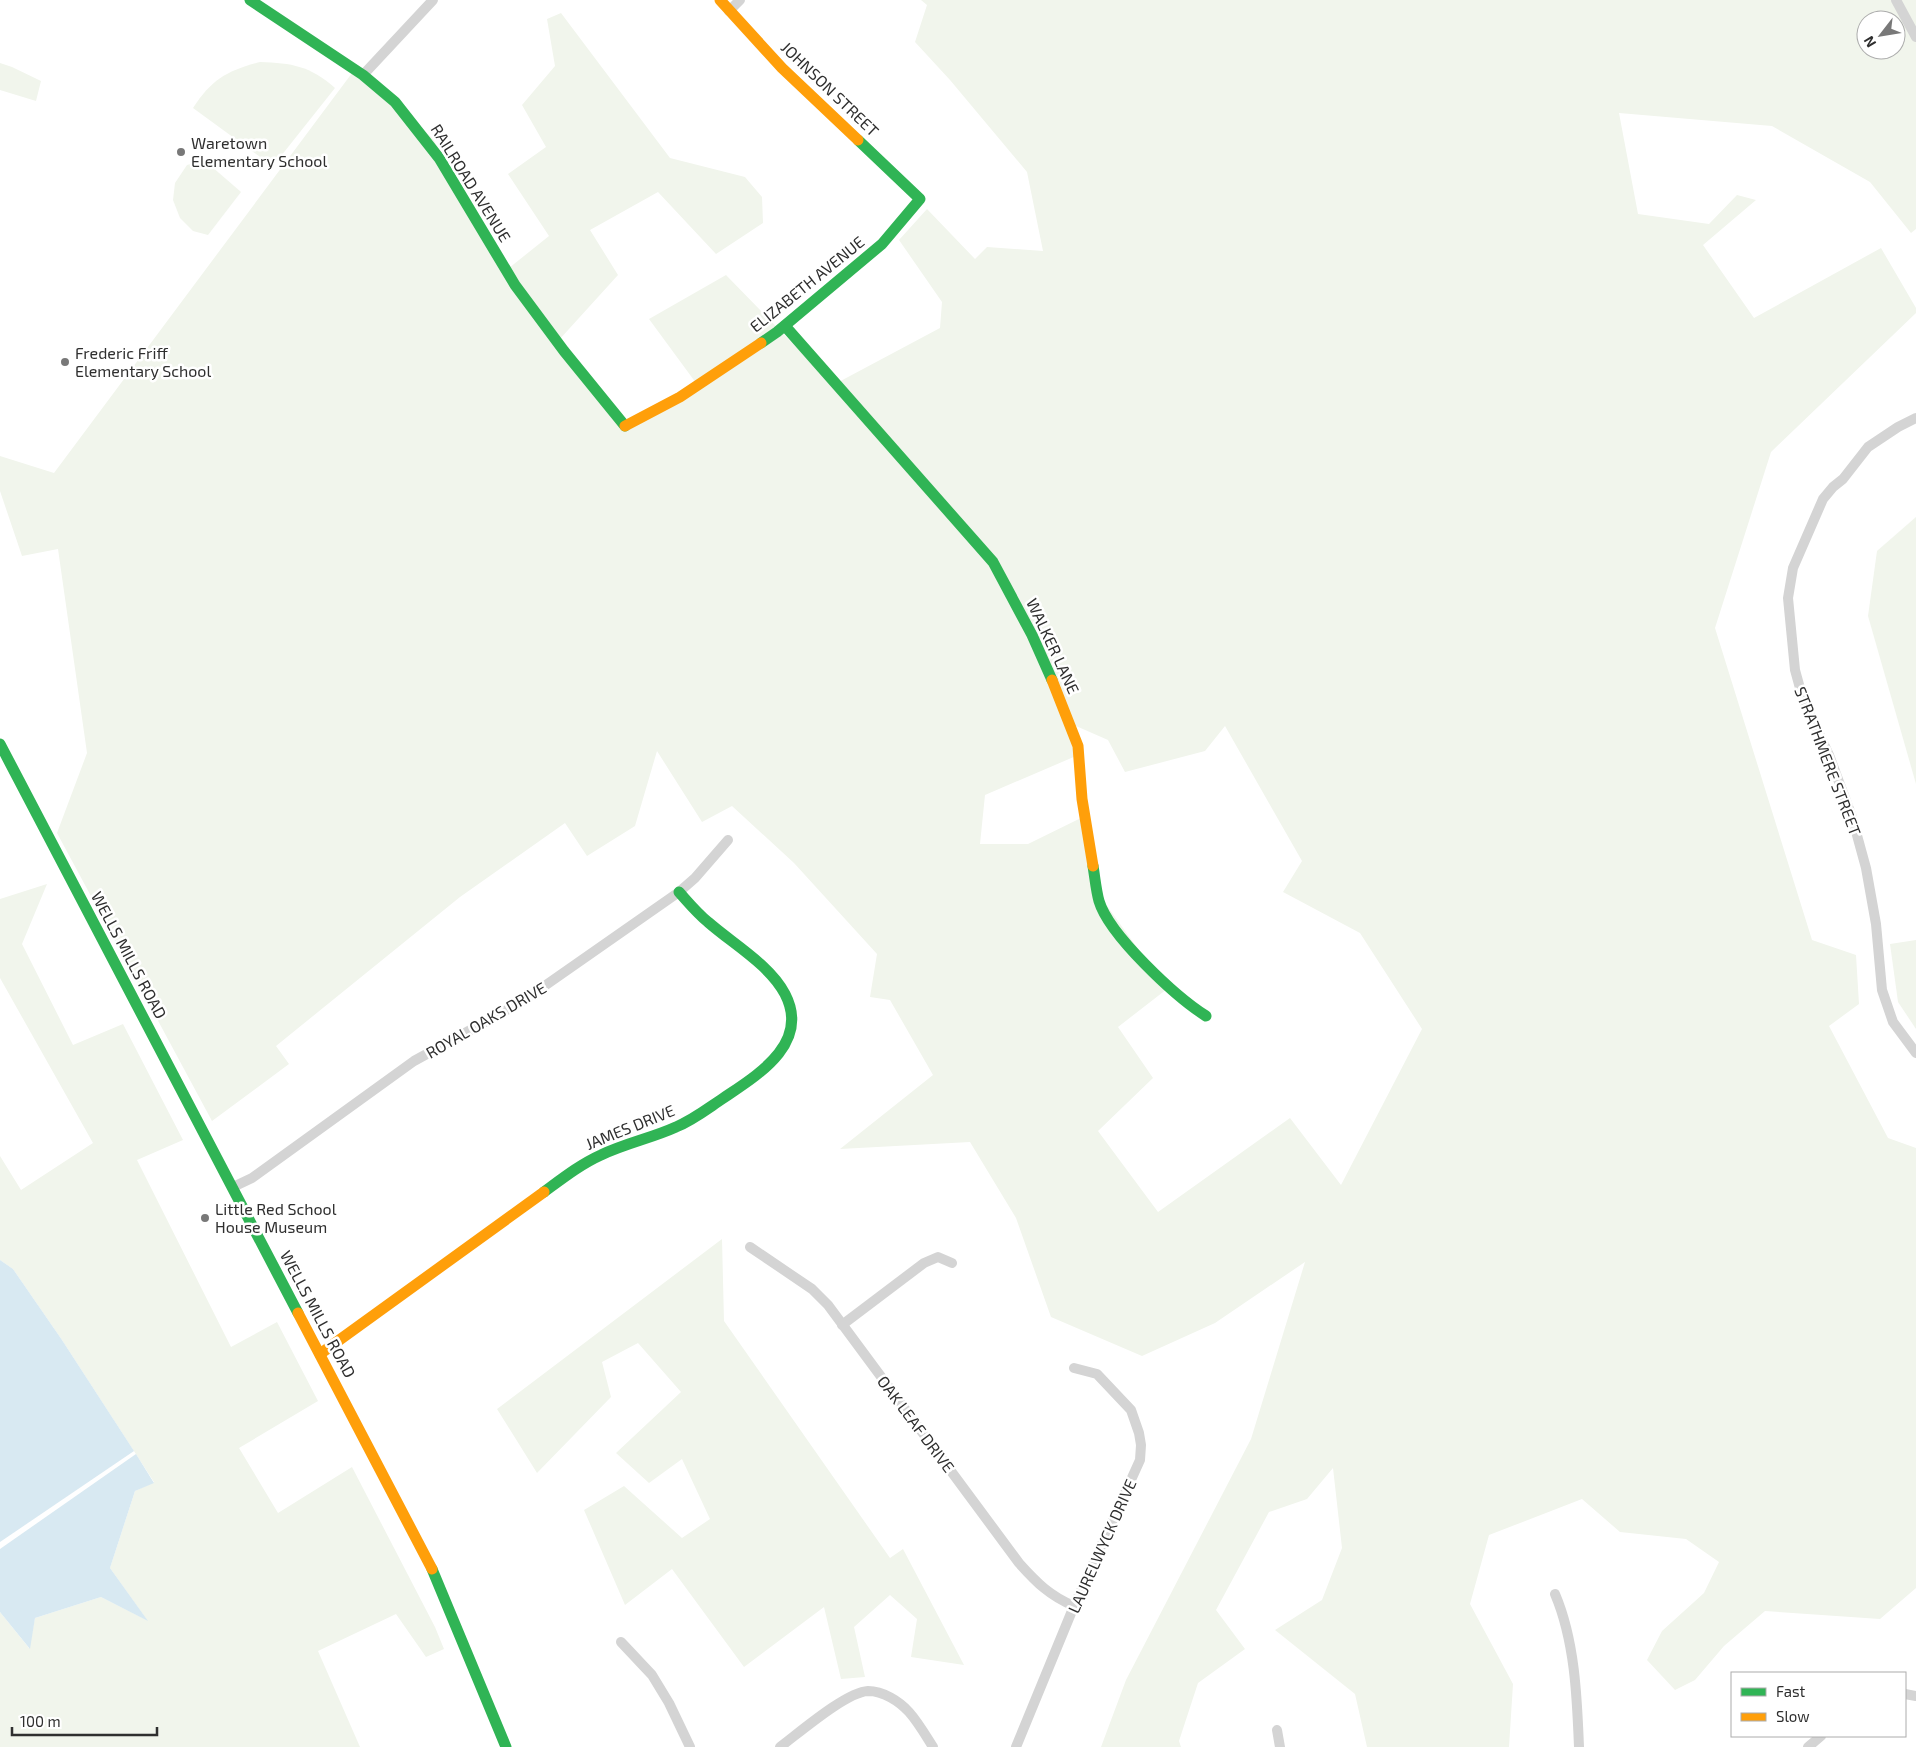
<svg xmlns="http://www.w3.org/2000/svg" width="1916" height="1747" font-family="'Exo 2',sans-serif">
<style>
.green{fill:#f1f5ec;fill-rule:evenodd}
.water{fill:#d8e9f2}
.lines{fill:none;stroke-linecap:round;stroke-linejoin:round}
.street{stroke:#d4d4d4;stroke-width:10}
.fast{stroke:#30b455;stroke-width:11}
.slow{stroke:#ff9f0a;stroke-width:11}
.poi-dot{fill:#787878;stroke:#fff;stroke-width:2}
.labels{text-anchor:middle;stroke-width:5;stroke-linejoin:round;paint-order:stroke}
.street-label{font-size:16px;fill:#2f2f2f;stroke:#fff}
.poi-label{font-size:16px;fill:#2f2f2f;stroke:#fff;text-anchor:start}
</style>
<rect width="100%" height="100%" fill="#fff"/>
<!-- green -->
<g class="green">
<path d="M 921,0 L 1916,0 L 1916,229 L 1911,233 L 1870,182 L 1772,126 L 1619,113 L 1638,214 L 1709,224 L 1737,195 L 1756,200 L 1703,245 L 1754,318 L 1881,248 L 1916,308 L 1916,313 L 1771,452 L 1715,628 L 1812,940 L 1856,955 L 1859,1004 L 1829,1026 L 1888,1138 L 1916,1148 L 1916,1588 L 1880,1619 L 1765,1611 L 1724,1646 L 1695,1680 L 1675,1690 L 1647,1660 L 1662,1631 L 1704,1593 L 1719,1562 L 1686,1539 L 1620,1532 L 1582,1499 L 1489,1535 L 1470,1604 L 1513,1684 L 1509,1747 L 1367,1747 L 1355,1694 L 1275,1630 L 1322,1600 L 1342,1548 L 1333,1468 L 1307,1499 L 1269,1512 L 1216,1610 L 1245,1649 L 1198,1683 L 1179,1741 L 1181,1747 L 1101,1747 L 1126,1680 L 1251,1439 L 1305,1262 L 1215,1323 L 1142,1356 L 1051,1317 L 1016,1218 L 970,1142 L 840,1149 L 933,1075 L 890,1000 L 870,997 L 877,954 L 794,863 L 732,806 L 702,822 L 657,751 L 635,826 L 587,856 L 565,823 L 460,897 L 276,1046 L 289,1064 L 212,1121 L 57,833 L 87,753 L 58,549 L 22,556 L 0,491 L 0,456 L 54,473 L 358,65 L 433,139 L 509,268 L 549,236 L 508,174 L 546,147 L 522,105 L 555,66 L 547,19 L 561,13 L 670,158 L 745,177 L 762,197 L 763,223 L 716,254 L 658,192 L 590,230 L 618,275 L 559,340 L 625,427 L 696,383 L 649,319 L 726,275 L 833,385 L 940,328 L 942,302 L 899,240 L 927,209 L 975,259 L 987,247 L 1043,251 L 1027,172 L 950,80 L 915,42 L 927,5 ZM 1866,20 L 1896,20 L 1896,50 L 1866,50 ZM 1076,726 L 1108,740 L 1125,772 L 1205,751 L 1225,726 L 1302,861 L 1283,892 L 1360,933 L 1422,1029 L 1341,1185 L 1290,1118 L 1158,1212 L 1098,1131 L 1153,1078 L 1118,1027 L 1167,989 L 1102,899 L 1083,817 L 1028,844 L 980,844 L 985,795 L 1076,756 Z"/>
<path d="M 260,62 C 292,63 310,66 335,88 L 281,156 L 263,159 L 193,108 C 212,79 227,71 260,62 Z"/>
<path d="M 0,63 L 12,67 L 41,81 L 36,101 L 0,90 Z"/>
<path d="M 204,160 L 241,192 L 208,235 L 193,231 L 180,218 L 173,200 L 175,183 L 187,165 Z"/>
<path d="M 1916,517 L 1916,784 L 1868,616 L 1877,551 Z"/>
<path d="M 47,884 L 22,944 L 73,1045 L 123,1024 L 183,1140 L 137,1160 L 231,1347 L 277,1322 L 318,1401 L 239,1448 L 278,1513 L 352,1467 L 435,1627 L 444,1649 L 426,1657 L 396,1614 L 318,1651 L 360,1747 L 0,1747 L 0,1612 L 29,1648 L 35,1618 L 101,1597 L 147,1620 L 110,1568 L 135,1491 L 154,1482 L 62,1340 L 13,1269 L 0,1260 L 0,1156 L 21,1190 L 93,1143 L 0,978 L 0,899 Z"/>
<path d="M 1916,940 L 1916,1029 L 1898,1002 L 1890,944 Z"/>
<path d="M 722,1239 L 724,1321 L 890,1558 L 903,1549 L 964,1665 L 911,1657 L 917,1619 L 890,1595 L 854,1627 L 865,1677 L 841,1679 L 824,1607 L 744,1667 L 672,1569 L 625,1605 L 584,1510 L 624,1486 L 682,1538 L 710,1519 L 682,1459 L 649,1483 L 616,1453 L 681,1392 L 638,1343 L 602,1362 L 611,1397 L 537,1473 L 497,1409 Z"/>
</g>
<!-- water -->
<g class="water">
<path d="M 0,1260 L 13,1269 L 62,1340 L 134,1451 L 0,1542 Z"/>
<path d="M 136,1454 L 154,1483 L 135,1491 L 110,1568 L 148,1621 L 101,1597 L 35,1618 L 30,1649 L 0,1612 L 0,1549 Z"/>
</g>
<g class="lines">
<!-- street -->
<g class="street">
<path d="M 1896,0 L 1916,37"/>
<path d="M 729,11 L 740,0"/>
<path d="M 363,75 L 433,0"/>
<path d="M 1916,418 L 1898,427 L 1868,447 L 1843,479 L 1833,487 L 1823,499 L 1793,568 L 1788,598 L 1795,670 L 1803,699 L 1829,755 L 1852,817 L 1866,868 L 1876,924 L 1882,990 L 1893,1022 L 1916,1053"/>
<path d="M 233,1187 L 252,1178 L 414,1061 L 523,1001 L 679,892 L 695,878 L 728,840"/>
<path d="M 750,1247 L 812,1289 L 828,1305 L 1019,1563 C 1037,1583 1050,1596 1074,1606"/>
<path d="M 842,1325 L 924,1263 L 938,1257 L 952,1263"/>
<path d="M 1555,1594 C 1575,1641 1577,1697 1579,1747"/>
<path d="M 621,1642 L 652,1675 L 669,1703 L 690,1747"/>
<path d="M 1905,1694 L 1916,1696"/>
<path d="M 1277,1730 L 1280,1747"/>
<path d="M 780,1747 C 799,1733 846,1692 868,1691 C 883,1691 899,1701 909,1712 C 918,1722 926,1736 933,1747"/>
<path d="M 1016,1747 L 1074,1606 L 1140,1460 L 1141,1445 L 1139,1433 L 1131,1410 L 1097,1374 L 1074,1368"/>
<path d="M 1808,1747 L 1821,1736"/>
</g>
<!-- fast -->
<g class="fast">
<path d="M 250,0 L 363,75 L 395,102 L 439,158 L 515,285 L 564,351 L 625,426"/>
<path d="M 785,326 L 993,562 L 1032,635 L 1052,680"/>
<path d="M 761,343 L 777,332 L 882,244 L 920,199 L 858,140"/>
<path d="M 0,744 L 298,1313"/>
<path d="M 1093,866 C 1095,878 1096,890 1099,901 C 1109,935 1176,997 1206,1016"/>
<path d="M 544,1192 C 563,1178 581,1164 601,1155 C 626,1143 652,1138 676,1127 C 693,1120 707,1109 722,1099 C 756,1076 811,1044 785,994 C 770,965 733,944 708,922 C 697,913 688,902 679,892"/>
<path d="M 432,1569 L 506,1747"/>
</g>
<!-- slow -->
<g class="slow">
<path d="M 720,0 L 782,68 L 858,140"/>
<path d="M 625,426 L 680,397 L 761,343"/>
<path d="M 1052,680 L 1078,746 L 1082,799 L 1093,866"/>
<path d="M 298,1313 L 432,1569"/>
<path d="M 320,1354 L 544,1192"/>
</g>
</g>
<!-- markers -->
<g class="poi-dot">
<circle cx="181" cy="152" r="5"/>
<circle cx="65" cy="362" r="5"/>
<circle cx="205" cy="1218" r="5"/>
</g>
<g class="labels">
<!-- street labels -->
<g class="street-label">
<text transform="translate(830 89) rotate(44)" y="6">JOHNSON STREET</text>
<text transform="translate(471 183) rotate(58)" y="6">RAILROAD AVENUE</text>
<text transform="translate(807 284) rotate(-39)" y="6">ELIZABETH AVENUE</text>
<text transform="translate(1053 646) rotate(65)" y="6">WALKER LANE</text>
<text transform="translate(1828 761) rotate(69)" y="6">STRATHMERE STREET</text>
<text transform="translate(129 955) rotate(62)" y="6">WELLS MILLS ROAD</text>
<text transform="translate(486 1020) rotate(-30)" y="6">ROYAL OAKS DRIVE</text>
<text transform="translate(630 1127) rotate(-22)" y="6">JAMES DRIVE</text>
<text transform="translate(318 1314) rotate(62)" y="6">WELLS MILLS ROAD</text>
<text transform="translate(916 1424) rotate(53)" y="6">OAK LEAF DRIVE</text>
<text transform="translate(1102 1546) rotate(-66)" y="6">LAURELWYCK DRIVE</text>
</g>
<!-- poi labels -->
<g class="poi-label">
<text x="191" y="149">Waretown<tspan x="191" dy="18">Elementary School</tspan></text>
<text x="75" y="359">Frederic Friff<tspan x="75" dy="18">Elementary School</tspan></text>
<text x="215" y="1215">Little Red School<tspan x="215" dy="18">House Museum</tspan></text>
</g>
</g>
<!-- legend -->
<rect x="1731" y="1672" width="175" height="65" fill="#ffffff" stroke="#acacac"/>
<rect x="1741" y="1688" width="25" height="8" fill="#30b455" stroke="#acacac"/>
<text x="1776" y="1697" font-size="15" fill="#2f2f2f">Fast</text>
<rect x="1741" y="1713" width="25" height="8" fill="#ff9f0a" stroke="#acacac"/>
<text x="1776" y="1722" font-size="15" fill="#2f2f2f">Slow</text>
<!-- north arrow -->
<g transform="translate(1881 35) rotate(239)"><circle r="24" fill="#ffffff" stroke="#acacac"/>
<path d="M0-4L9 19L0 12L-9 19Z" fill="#787878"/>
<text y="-8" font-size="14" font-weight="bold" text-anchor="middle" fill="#2f2f2f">N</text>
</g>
<!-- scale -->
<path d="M12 1727v8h145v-8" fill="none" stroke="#2f2f2f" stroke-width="2.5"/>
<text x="20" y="1727" font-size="15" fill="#2f2f2f" stroke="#ffffff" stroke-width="4" paint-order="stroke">100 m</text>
</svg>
